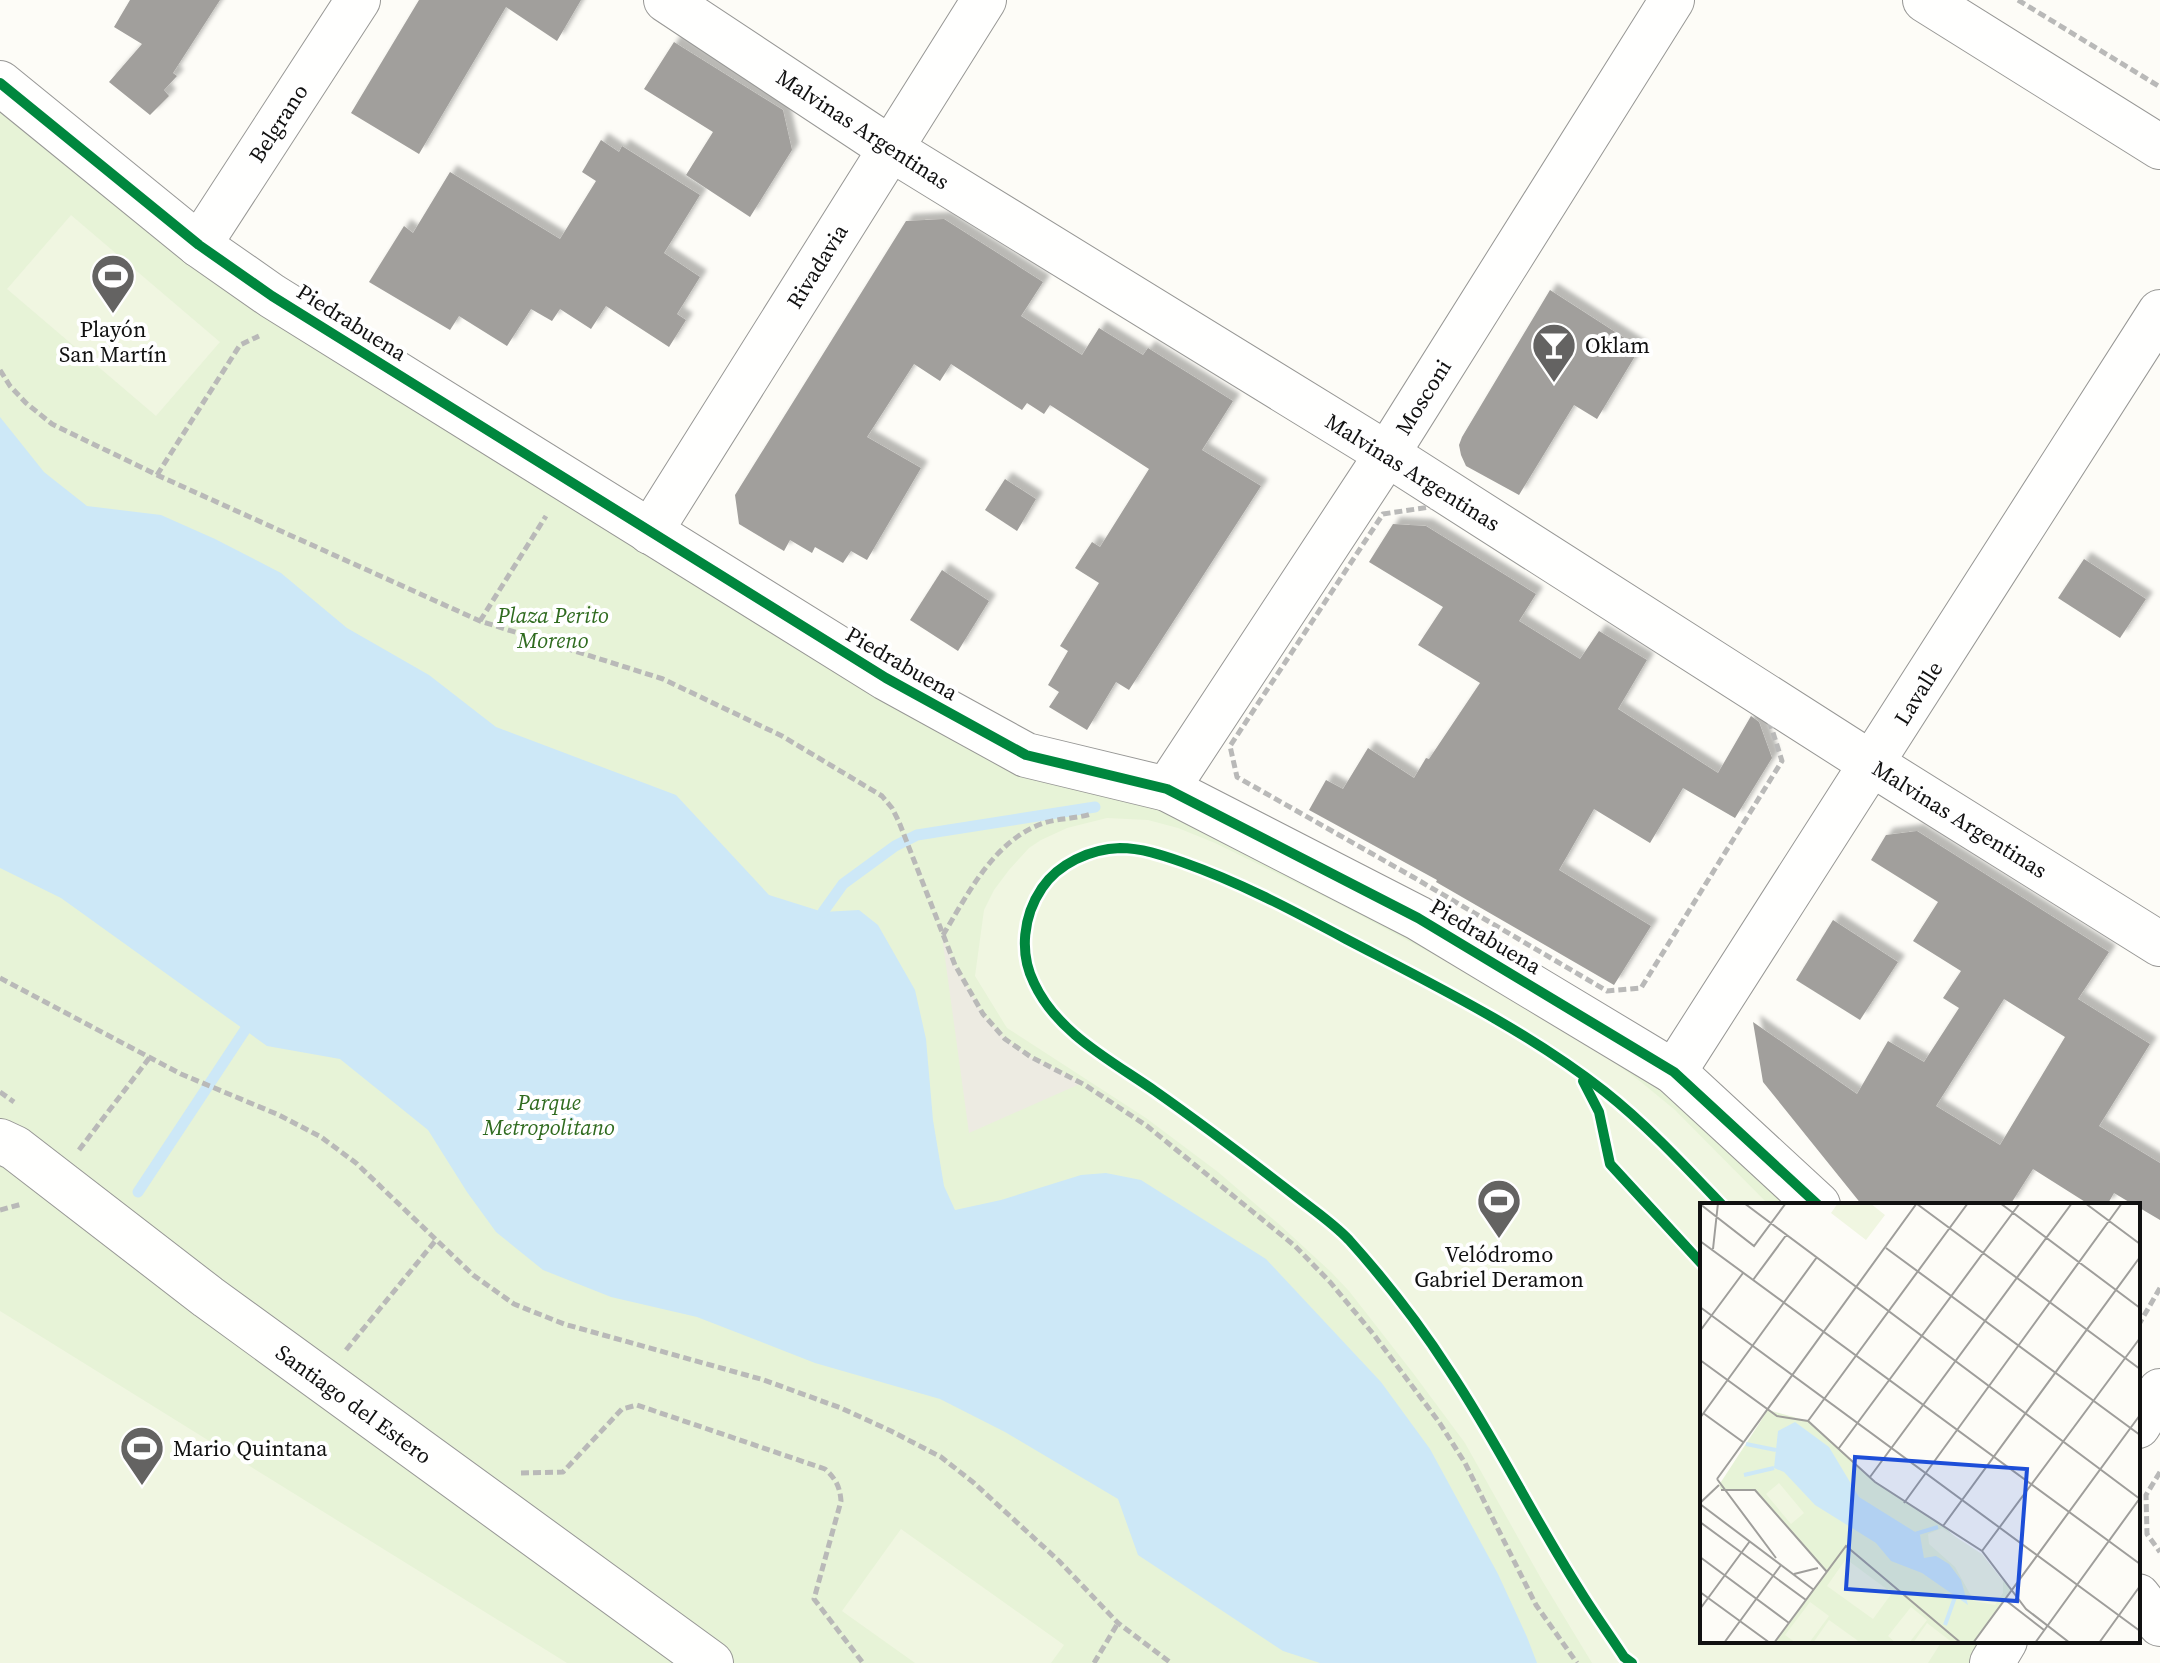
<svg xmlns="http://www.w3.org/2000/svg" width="2160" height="1663" font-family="'Source Serif 4',serif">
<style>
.green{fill:#e7f3d7}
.pitch{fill:#f0f6e1}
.plaza{fill:#edebe2}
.water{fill:#cde8f7}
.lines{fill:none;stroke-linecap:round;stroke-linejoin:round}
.stream{stroke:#cde8f7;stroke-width:11}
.building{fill:#a19f9c;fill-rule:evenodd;filter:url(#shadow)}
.minor-casing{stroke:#979795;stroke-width:46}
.path{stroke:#b9b9b8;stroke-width:5;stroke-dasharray:8 4;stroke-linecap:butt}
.minor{stroke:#fffffe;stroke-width:44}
.cycleway-casing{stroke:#fff;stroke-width:15}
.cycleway{stroke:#00873e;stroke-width:10}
.labels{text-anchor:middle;stroke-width:8;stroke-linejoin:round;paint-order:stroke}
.street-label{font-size:22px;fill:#111;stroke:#fff}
.poi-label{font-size:22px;fill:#111;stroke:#fff}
.park-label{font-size:22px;font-style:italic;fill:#2f6b1f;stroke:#fff}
.inset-river{fill:none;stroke:#cde8f7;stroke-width:4}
.inset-road{fill:none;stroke:#9f9e9b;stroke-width:2}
.view{fill:#1d4ed8;fill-opacity:0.15;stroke:#1d4ed8;stroke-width:4}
.inset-edge{fill:none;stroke:#111;stroke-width:4}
</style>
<defs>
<filter id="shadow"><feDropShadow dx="7" dy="-7" stdDeviation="2" flood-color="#0004"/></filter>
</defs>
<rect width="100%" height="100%" fill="#fdfcf7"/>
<!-- green -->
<path class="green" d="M 0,83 L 199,245 L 886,678 L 1167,789 L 1674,1072 L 1818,1205 L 1702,1205 L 1702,1641 L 2005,1641 L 1992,1663 L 0,1663 Z"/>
<!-- pitch -->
<g class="pitch">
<path d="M 71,215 L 220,342 L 156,416 L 7,289 Z"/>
<path d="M 1107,818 L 1148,820 L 1178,828 L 1215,843 L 1341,905 L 1450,963 L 1595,1048 L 1641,1082 L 1675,1110 L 1769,1205 L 1702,1205 L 1702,1641 L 1942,1641 L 1928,1663 L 1592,1663 L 1543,1582 L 1465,1443 L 1413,1373 L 1349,1291 L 1331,1272 L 1280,1225 L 1218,1172 L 1146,1118 L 1007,1028 L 975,976 L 984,910 L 994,890 L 1009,870 L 1029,848 L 1041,840 L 1067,828 Z"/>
<path d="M 0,1311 L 567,1663 L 0,1663 Z"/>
<path d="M 901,1529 L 1064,1645 L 1051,1663 L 915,1663 L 842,1611 Z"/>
</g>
<!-- plaza -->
<path class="plaza" d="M 942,936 L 955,965 L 983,1014 L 1005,1039 L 1031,1057 L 1082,1083 L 969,1133 Z"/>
<!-- water -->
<path class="water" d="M 0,417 L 44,472 L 87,506 L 161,515 L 215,539 L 281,573 L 347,628 L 429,675 L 496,727 L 676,795 L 769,895 L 823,912 L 859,910 L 878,925 L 915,990 L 926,1039 L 933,1120 L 944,1186 L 955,1210 L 1001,1200 L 1081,1175 L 1106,1173 L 1141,1180 L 1266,1259 L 1381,1382 L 1430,1449 L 1498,1574 L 1527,1637 L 1537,1663 L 1320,1663 L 1283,1651 L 1138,1555 L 1118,1499 L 1005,1432 L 940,1399 L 815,1363 L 697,1317 L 611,1297 L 543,1270 L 496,1232 L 467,1192 L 428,1130 L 340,1059 L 267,1046 L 61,898 L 0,868 Z"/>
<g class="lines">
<!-- stream -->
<g class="stream">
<path d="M 823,912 L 843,884 L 895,846 L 917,835 L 1095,807"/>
<path d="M 138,1192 L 245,1030"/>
</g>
</g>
<!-- building -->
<g class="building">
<path d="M 130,0 L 220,0 L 173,73 L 177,76 L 164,90 L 169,96 L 150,115 L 109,82 L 142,44 L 114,27 Z"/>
<path d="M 419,0 L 581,0 L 557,41 L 506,7 L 419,154 L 351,113 Z"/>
<path d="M 674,42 L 783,110 L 792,150 L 750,217 L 686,175 L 713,132 L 644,89 Z"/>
<path d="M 601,140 L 619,152 L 622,146 L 700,195 L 664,253 L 700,277 L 677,314 L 686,320 L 669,347 L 606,306 L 591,329 L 560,309 L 552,321 L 531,309 L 507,346 L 459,316 L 450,330 L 369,282 L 404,226 L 413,233 L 450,172 L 560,239 L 596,181 L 582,172 Z"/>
<path d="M 944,219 L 1043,282 L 1021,316 L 1082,355 L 1099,328 L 1143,355 L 1148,348 L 1233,401 L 1202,450 L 1261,486 L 1129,690 L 1116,682 L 1087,730 L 1049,707 L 1059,692 L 1048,685 L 1068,651 L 1060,646 L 1099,583 L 1075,568 L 1092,542 L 1100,547 L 1149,469 L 1050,405 L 1044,414 L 1027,403 L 1022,410 L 951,364 L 940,381 L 914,364 L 867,437 L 921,468 L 867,560 L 851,551 L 843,563 L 815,547 L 812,553 L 790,540 L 784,551 L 739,524 L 735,495 L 906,221 Z"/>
<path d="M 1550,290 L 1640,348 L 1597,419 L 1574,405 L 1519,495 L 1466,466 L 1461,455 L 1459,445 L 1462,437 Z"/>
<path d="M 1005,479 L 1036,499 L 1017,531 L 985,510 Z"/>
<path d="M 1393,524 L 1426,526 L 1536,594 L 1519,621 L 1580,659 L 1599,631 L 1647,660 L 1618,709 L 1718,773 L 1751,716 L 1759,722 L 1772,758 L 1735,818 L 1683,788 L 1650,843 L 1594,809 L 1559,870 L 1651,926 L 1614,985 L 1436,882 L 1437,880 L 1309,810 L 1326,780 L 1343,789 L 1368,748 L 1414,778 L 1426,758 L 1429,759 L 1480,683 L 1418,645 L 1443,607 L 1369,562 Z"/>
<path d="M 2084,559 L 2146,599 L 2120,638 L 2058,598 Z"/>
<path d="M 942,570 L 989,601 L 958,651 L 910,620 Z"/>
<path d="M 1917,831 L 2109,952 L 2078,999 L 2150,1044 L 2099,1126 L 2160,1163 L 2160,1220 L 2138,1207 L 2138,1205 L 2134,1205 L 2114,1193 L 2107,1205 L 2090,1205 L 2033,1169 L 2010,1205 L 1862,1205 L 1763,1082 L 1753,1022 L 1857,1094 L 1888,1041 L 1924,1062 L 1959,1008 L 1943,998 L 1961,971 L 1913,941 L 1938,902 L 1871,860 L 1886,835 ZM 2004,999 L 2065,1037 L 2000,1145 L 1936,1106 Z"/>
<path d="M 1833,920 L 1898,962 L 1860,1020 L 1796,980 Z"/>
</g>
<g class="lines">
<!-- minor casing -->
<g class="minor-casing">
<g id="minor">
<path d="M 666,0 L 891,149 L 1387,454 L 1872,764 L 2160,944"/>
<path d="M 1925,0 L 2160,147"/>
<path d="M 0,83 L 199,245 L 272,296 L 886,678 L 1026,755 L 1167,789 L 1418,918 L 1674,1072 L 1818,1205"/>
<path d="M 199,245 L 358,0"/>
<path d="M 650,532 L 984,0"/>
<path d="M 1167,789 L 1387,454 L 1672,0"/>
<path d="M 1674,1072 L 2160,312"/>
<path d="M 0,1141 L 15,1148 L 208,1297 L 711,1663"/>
<path d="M 2138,1426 L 2160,1391"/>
<path d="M 2138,1596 L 2160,1624"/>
<path d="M 1992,1663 L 2005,1641"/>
</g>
</g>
<!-- path -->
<g class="path">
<path d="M 2018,0 L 2160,87"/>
<path d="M 0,370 L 10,386 L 26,403 L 52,424 L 157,475 L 480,621 L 663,679 L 782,736 L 882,796 L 892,808 L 899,822 L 955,965 L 983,1014 L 1005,1039 L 1031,1057 L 1085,1085 L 1147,1126 L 1295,1246 L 1330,1282 L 1374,1335 L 1439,1422 L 1465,1463 L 1536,1605 L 1577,1663"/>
<path d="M 157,475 L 240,345 L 259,336"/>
<path d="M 1437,506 L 1769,720 L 1782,761 L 1641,988 L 1607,991 L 1413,877 L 1237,777 L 1230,746 L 1383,514 Z"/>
<path d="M 480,621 L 546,516"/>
<path d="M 943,935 C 968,894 993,842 1041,824 C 1057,818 1075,819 1091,814"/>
<path d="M 0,978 L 181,1074 L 279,1115 L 321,1137 L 356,1163 L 473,1275 L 514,1304 L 564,1324 L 764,1380 L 841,1408 L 891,1431 L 941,1457 L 974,1483 L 1059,1561 L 1118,1623 L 1171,1663"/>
<path d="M 0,1092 L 14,1102"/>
<path d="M 79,1150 L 150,1057"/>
<path d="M 0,1210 L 22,1204"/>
<path d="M 2138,1326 L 2160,1288"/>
<path d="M 346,1350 L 436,1240"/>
<path d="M 2160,1472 L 2146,1495 L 2147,1534 L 2160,1552"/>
<path d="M 521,1473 L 563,1472 L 622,1409 L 637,1405 L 825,1469 C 836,1479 840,1487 841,1501 L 814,1599 L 863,1663"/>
<path d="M 1094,1663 L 1118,1623"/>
</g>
<!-- minor -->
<use href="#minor" class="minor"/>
<!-- cycleway casing -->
<g class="cycleway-casing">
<g id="cycleway">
<path d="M 0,83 L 199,245 L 272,296 L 886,678 L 1026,755 L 1167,789 L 1418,918 L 1674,1072 L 1818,1205"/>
<path d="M 1583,1081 L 1599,1112 L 1610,1164 L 1702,1264"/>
<path d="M 1632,1663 L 1624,1657 C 1609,1634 1593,1612 1579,1589 C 1533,1517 1496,1440 1449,1370 C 1420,1325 1385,1280 1349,1240 C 1333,1223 1312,1209 1293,1194 C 1248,1159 1202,1124 1155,1091 C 1112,1061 1057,1033 1034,983 C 1019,953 1023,916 1042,888 C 1058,864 1090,849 1120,848 C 1141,848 1162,855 1182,862 C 1239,882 1292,910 1346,939 C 1434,985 1526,1030 1604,1091 C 1647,1125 1684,1165 1722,1205"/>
</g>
</g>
<!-- cycleway -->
<use href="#cycleway" class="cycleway"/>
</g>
<!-- icons -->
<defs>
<g id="stadium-pin" transform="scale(2.3)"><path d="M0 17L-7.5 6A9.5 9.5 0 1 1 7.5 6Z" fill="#646362" stroke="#fff"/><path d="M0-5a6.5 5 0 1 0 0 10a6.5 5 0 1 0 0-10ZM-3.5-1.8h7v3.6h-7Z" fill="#fff"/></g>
<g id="bar-pin" transform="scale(2.3)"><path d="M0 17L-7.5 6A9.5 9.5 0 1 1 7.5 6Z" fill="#646362" stroke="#fff"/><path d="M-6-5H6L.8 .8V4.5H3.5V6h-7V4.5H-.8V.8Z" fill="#fff"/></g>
</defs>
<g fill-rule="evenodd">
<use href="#stadium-pin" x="113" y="276"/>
<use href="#bar-pin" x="1554" y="345"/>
<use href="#stadium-pin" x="1499" y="1201"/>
<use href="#stadium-pin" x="142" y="1448"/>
</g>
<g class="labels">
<!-- street labels -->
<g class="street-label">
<text transform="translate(278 123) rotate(-57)" y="8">Belgrano</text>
<text transform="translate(863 129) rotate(33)" y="8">Malvinas Argentinas</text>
<text transform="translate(817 266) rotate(-58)" y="8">Rivadavia</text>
<text transform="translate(352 322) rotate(32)" y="8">Piedrabuena</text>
<text transform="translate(1423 397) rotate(-58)" y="8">Mosconi</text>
<text transform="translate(1413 472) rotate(32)" y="8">Malvinas Argentinas</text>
<text transform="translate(902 663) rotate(30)" y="8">Piedrabuena</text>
<text transform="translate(1918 693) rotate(-58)" y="8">Lavalle</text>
<text transform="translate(1960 819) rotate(32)" y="8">Malvinas Argentinas</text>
<text transform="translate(1486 936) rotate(31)" y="8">Piedrabuena</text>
<text transform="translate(354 1404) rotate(36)" y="8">Santiago del Estero</text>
</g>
<!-- poi labels -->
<g class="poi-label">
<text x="113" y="337">Playón<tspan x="113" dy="25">San Martín</tspan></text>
<text x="1585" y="353" text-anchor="start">Oklam</text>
<text x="1499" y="1262">Velódromo<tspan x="1499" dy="25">Gabriel Deramon</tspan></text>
<text x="173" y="1456" text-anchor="start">Mario Quintana</text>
</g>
<!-- park labels -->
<g class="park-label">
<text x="553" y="623">Plaza Perito<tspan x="553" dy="25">Moreno</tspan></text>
<text x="549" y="1110">Parque<tspan x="549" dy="25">Metropolitano</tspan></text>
</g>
</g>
<!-- overview -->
<g transform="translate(1700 1203)">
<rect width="440" height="440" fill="#fdfcf7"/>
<path d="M 68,207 L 108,218 L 175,279 L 243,323 L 312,386 L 273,440 L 74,440 L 127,369 L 55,287 L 21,287 L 19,282 Z" fill="#e7f3d7"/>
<path d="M 138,0 L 170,0 L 185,12 L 166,37 L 131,10 ZM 79,280 L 104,310 L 91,321 L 66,291 ZM 242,325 L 282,351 L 303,378 L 303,390 L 295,402 L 274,398 L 255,364 L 229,341 L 228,331 ZM 146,356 L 192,390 L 173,416 L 127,383 ZM 110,399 L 129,413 L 109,440 L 96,440 L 85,432 ZM 211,404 L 227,417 L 209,440 L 196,440 L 188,433 ZM 129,417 L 161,440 L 113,440 ZM 227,420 L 253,440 L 213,440 Z" fill="#f0f6e1"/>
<path d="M 95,219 L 129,244 L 159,294 L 220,332 L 224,355 L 236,353 L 249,361 L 261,377 L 268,402 L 222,370 L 191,358 L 176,340 L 115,302 L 84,269 L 74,265 L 78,228 Z" fill="#cde8f7"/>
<path class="inset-river" d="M 46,241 L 76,247M 44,272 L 74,265M 215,331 L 238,324M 245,422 L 255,394"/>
<path class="inset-road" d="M 44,0 L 440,296M 300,0 L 440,105M 385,0 L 440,41M 0,1 L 54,43 L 86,0M 217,1 L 440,166M 0,38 L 440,361M 186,45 L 440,232M 13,46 L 18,0M 53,77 L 87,31M 0,104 L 440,428M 0,128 L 43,70M 0,157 L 77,213 L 108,218 L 175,279 L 282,348 L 326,406 L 370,440M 3,210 L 43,239M 0,215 L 117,54M 108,218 L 268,0M 139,245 L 320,0M 170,274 L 372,0M 17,276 L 217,0M 17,276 L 76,355M 21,287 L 55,287 L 127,369M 0,300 L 19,282M 204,300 L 422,0M 0,301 L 114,387M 0,319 L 106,397M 243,323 L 440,54M 282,348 L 440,135M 0,354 L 89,420M 94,371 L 118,365M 0,389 L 70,440M 304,396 L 344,427M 0,406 L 50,338M 24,440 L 81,362M 74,440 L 146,343 L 261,440M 273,440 L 440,212M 335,440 L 440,295M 399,440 L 440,383"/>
<path class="view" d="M 155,254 L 327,266 L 317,398 L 146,386 Z"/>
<rect width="440" height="440" class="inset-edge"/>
</g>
</svg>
